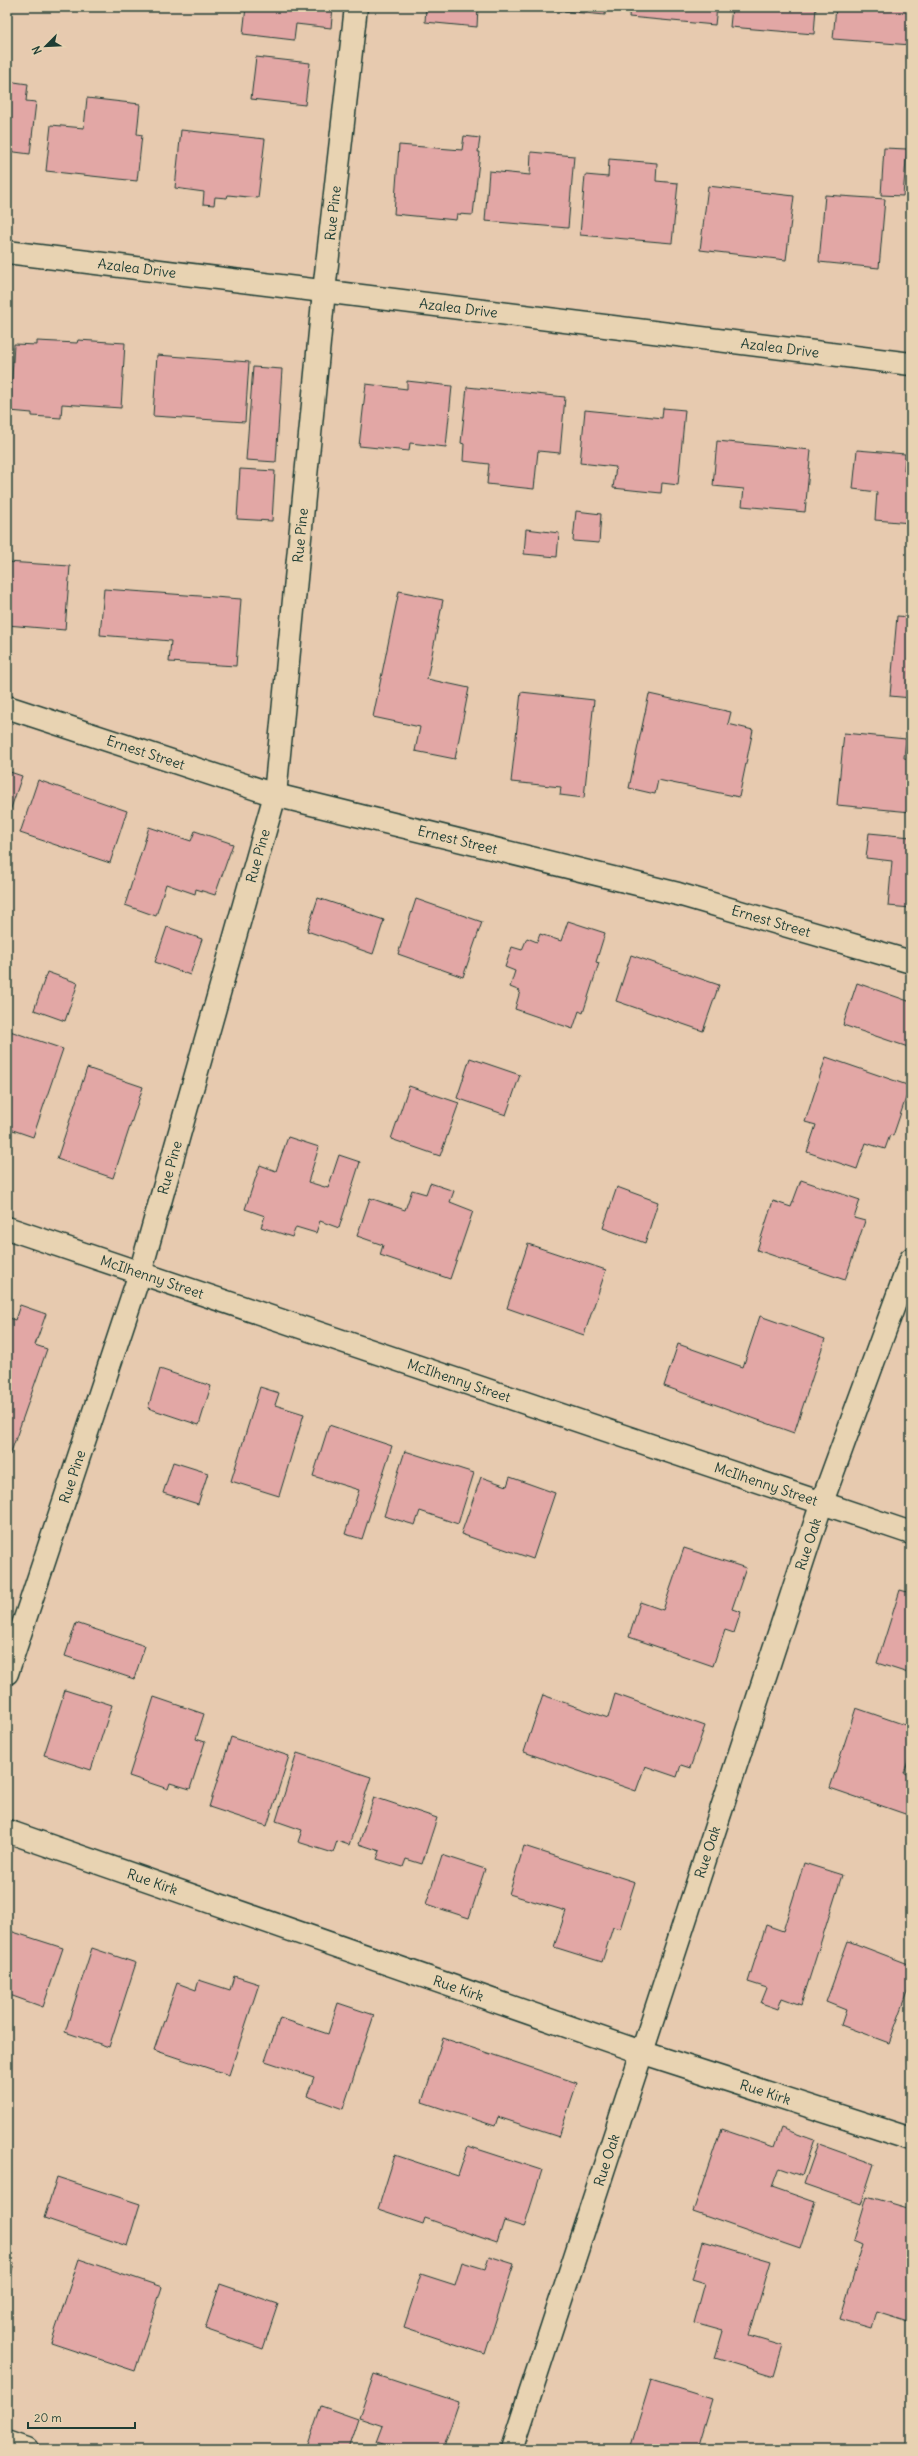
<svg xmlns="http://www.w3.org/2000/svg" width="918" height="2456" font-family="Delius,sans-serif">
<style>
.building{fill:#e2a7a5;stroke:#1f3d34}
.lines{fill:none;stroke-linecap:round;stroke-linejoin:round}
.minor-casing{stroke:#1f3d34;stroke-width:25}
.minor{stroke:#e8d3b2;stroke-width:22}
.labels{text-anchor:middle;stroke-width:3.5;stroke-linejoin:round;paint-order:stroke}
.street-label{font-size:14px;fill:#1f3d34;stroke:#e8d3b2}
</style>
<rect width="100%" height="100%" fill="#e7caaf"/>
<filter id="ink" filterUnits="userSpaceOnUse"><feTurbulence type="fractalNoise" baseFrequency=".025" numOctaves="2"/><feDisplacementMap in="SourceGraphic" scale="8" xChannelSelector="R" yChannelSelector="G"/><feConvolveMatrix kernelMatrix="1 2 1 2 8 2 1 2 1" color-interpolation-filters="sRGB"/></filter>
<g filter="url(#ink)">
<!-- building -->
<g class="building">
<path d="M 246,7 L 333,7 L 331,28 L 296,24 L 294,40 L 243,34 Z"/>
<path d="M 426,7 L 478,7 L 477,27 L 425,22 Z"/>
<path d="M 519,7 L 606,7 L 605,15 Z"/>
<path d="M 630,7 L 717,7 L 715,25 L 629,17 Z"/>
<path d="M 732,7 L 816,7 L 814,34 L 730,27 Z"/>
<path d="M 836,7 L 911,7 L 911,45 L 833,39 Z"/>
<path d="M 256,57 L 310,63 L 305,105 L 251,99 Z"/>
<path d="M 7,81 L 28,84 L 26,101 L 36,102 L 30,154 L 7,151 Z"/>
<path d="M 87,98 L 140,104 L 137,134 L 142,135 L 137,181 L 46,171 L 51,125 L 84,128 Z"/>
<path d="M 181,130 L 265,139 L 258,198 L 228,195 L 227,198 L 215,197 L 214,205 L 203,204 L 204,192 L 175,188 Z"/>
<path d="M 464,136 L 480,138 L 478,152 L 480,152 L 473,215 L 457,214 L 456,220 L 394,214 L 399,145 L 462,150 Z"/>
<path d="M 884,148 L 907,149 L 903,196 L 881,195 Z"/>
<path d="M 531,152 L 574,156 L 568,228 L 485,221 L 489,171 L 530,175 Z"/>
<path d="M 609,159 L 657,163 L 656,181 L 678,183 L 672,243 L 580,235 L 585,175 L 608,177 Z"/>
<path d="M 708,186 L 794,196 L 786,260 L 700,250 Z"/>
<path d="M 825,195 L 885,199 L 879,268 L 819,262 Z"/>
<path d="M 78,340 L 125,343 L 121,408 L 62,404 L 61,418 L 32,416 L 32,413 L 10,411 L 14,344 L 37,345 L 37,341 L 77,343 Z"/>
<path d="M 157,355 L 249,362 L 245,422 L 153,416 Z"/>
<path d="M 253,367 L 282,369 L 276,462 L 246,460 Z"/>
<path d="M 407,381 L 452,386 L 446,447 L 410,443 L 409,451 L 359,446 L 366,384 L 407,389 Z"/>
<path d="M 467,387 L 565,397 L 560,453 L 538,451 L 534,489 L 487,484 L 489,464 L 463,461 L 464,444 L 461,443 Z"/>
<path d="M 663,408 L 685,410 L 678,485 L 662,483 L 661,493 L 613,488 L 616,467 L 580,463 L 585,410 L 662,418 Z"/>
<path d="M 717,441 L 811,450 L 805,512 L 742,506 L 744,489 L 713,486 Z"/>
<path d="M 857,450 L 905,454 L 904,471 L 911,472 L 911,523 L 875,520 L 877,492 L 853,489 Z"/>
<path d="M 240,469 L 275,471 L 272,521 L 237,519 Z"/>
<path d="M 576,511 L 601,514 L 599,543 L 573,541 Z"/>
<path d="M 526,529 L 559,533 L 557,557 L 524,554 Z"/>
<path d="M 7,562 L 70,566 L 65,630 L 7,625 Z"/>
<path d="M 104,589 L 241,599 L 236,666 L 169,662 L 171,641 L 100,635 Z"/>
<path d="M 399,591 L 443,600 L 427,679 L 469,688 L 455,759 L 415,751 L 420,727 L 373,717 Z"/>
<path d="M 897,616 L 911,617 L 911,698 L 890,696 Z"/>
<path d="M 521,692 L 594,700 L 584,798 L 560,795 L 561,787 L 511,782 Z"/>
<path d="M 649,694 L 731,712 L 728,724 L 753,730 L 739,797 L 658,780 L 655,794 L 629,788 Z"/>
<path d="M 844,733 L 906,739 L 904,758 L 911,759 L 911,812 L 837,805 Z"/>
<path d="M 7,771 L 22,776 L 7,820 Z"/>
<path d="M 38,780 L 127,811 L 110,863 L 20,833 Z"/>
<path d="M 149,827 L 191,841 L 195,831 L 233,844 L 215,895 L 196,889 L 195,894 L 166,884 L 156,916 L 125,905 Z"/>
<path d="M 869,833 L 911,837 L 911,908 L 888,906 L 892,861 L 866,858 Z"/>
<path d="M 318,898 L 384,920 L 373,954 L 307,931 Z"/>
<path d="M 416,899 L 482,922 L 463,977 L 398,954 Z"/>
<path d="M 568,921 L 605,933 L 596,962 L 599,963 L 583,1013 L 579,1011 L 573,1029 L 515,1009 L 520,991 L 510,987 L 515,971 L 505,967 L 512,947 L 522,950 L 527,938 L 537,942 L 540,934 L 561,941 Z"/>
<path d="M 167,927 L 202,939 L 190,975 L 155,962 Z"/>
<path d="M 631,955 L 719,985 L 703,1031 L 616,1001 Z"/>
<path d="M 47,972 L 78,983 L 65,1021 L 34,1010 Z"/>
<path d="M 857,983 L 911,1002 L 911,1048 L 843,1025 Z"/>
<path d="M 7,1030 L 63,1049 L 33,1137 L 7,1128 Z"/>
<path d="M 826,1057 L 910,1086 L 893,1136 L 890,1135 L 885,1149 L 866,1143 L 857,1169 L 807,1152 L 816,1125 L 805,1122 Z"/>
<path d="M 470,1058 L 520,1075 L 506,1115 L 457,1098 Z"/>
<path d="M 87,1068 L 143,1087 L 113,1178 L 57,1159 Z"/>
<path d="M 409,1086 L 459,1103 L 440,1156 L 391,1139 Z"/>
<path d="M 288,1137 L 319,1147 L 308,1182 L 328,1188 L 339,1155 L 360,1162 L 339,1228 L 320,1221 L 316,1233 L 296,1227 L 292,1237 L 261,1227 L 265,1216 L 245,1209 L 260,1165 L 276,1171 Z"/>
<path d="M 801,1180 L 860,1200 L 854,1218 L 865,1221 L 845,1280 L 757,1250 L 773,1201 L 791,1207 Z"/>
<path d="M 430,1183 L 454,1191 L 450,1202 L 473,1211 L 450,1279 L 380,1255 L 383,1245 L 357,1236 L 370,1198 L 405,1210 L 412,1190 L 426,1194 Z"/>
<path d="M 617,1187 L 658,1202 L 645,1243 L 603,1228 Z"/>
<path d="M 528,1244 L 606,1270 L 584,1335 L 507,1308 Z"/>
<path d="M 20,1305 L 46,1314 L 35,1345 L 47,1349 L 10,1455 L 7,1454 L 7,1317 L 15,1320 Z"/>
<path d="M 760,1316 L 825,1339 L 794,1433 L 664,1386 L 678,1344 L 743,1367 Z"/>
<path d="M 160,1369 L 211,1386 L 199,1425 L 148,1408 Z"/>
<path d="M 260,1387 L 279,1393 L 275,1405 L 304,1414 L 279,1496 L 231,1481 Z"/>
<path d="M 329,1425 L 392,1446 L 362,1539 L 345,1534 L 359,1490 L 313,1476 Z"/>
<path d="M 405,1451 L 474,1473 L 458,1524 L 420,1511 L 415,1525 L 384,1516 Z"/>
<path d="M 173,1462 L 208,1473 L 198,1504 L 163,1493 Z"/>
<path d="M 481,1477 L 507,1486 L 510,1477 L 555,1493 L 533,1559 L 461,1534 Z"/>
<path d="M 684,1548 L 746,1568 L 732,1609 L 741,1612 L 734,1633 L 725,1630 L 713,1666 L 629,1637 L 640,1602 L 663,1610 Z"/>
<path d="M 900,1590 L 911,1593 L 911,1674 L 877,1663 Z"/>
<path d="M 76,1623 L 145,1646 L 134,1679 L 65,1656 Z"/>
<path d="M 65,1690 L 112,1705 L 91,1770 L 44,1755 Z"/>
<path d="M 615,1694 L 705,1726 L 690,1768 L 681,1765 L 677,1777 L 645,1766 L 636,1791 L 524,1752 L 543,1695 L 608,1718 Z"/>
<path d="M 154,1697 L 204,1714 L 196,1739 L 205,1742 L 190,1789 L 170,1783 L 168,1789 L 129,1776 Z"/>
<path d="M 856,1708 L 911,1727 L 911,1752 L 904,1773 L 911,1776 L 911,1816 L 830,1788 Z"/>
<path d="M 231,1737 L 289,1756 L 267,1826 L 209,1807 Z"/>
<path d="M 297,1753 L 371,1777 L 349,1845 L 337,1841 L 333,1853 L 298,1842 L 302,1830 L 276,1821 Z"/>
<path d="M 374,1797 L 437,1818 L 422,1864 L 406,1859 L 403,1867 L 377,1859 L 380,1851 L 359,1844 Z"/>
<path d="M 524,1846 L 635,1882 L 620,1929 L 613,1927 L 602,1962 L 554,1947 L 566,1911 L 509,1894 Z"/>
<path d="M 442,1855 L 485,1869 L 469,1918 L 426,1904 Z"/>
<path d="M 804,1863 L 842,1875 L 801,2005 L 782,1998 L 778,2009 L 761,2003 L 767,1988 L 748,1982 L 766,1925 L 783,1931 Z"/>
<path d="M 7,1930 L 63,1948 L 43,2007 L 7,1994 Z"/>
<path d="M 848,1941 L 911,1965 L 911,1984 L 889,2043 L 841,2025 L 846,2010 L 826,2002 Z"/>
<path d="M 92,1948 L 136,1963 L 109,2047 L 65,2032 Z"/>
<path d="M 234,1976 L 259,1984 L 229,2075 L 154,2050 L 177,1983 L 196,1990 L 199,1980 L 230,1990 Z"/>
<path d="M 338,2003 L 374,2015 L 343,2109 L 307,2096 L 314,2077 L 265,2061 L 280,2018 L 328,2034 Z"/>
<path d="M 443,2038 L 577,2083 L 559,2137 L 498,2117 L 495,2126 L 422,2102 Z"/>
<path d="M 781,2128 L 814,2140 L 802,2176 L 779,2168 L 772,2187 L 815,2202 L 800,2249 L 693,2212 L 721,2129 L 774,2147 Z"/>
<path d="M 818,2144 L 874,2164 L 861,2204 L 804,2184 Z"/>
<path d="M 468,2146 L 542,2170 L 524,2227 L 504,2221 L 497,2243 L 425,2218 L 423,2224 L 378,2209 L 395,2155 L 458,2176 Z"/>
<path d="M 57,2177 L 140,2204 L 127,2246 L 44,2218 Z"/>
<path d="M 867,2196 L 911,2209 L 911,2322 L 876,2311 L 871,2328 L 840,2319 L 863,2244 L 854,2240 Z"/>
<path d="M 703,2241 L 771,2261 L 749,2336 L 783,2346 L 774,2376 L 715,2358 L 723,2331 L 694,2323 L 705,2283 L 692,2279 Z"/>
<path d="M 489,2256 L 514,2264 L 485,2354 L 404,2327 L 421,2274 L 455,2285 L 462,2262 L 485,2269 Z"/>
<path d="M 79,2259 L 162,2287 L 135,2371 L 51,2343 Z"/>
<path d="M 7,2262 L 14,2264 L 7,2284 Z"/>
<path d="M 220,2284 L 278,2304 L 263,2349 L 205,2329 Z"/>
<path d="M 374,2374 L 459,2402 L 443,2449 L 398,2449 L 377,2442 L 383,2426 L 359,2418 Z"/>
<path d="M 651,2380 L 712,2399 L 697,2449 L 630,2449 Z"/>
<path d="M 321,2406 L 358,2419 L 348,2449 L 306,2449 Z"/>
</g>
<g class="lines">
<!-- minor casing -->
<g class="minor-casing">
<g id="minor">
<path id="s1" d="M 7,252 L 911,364"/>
<path id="s2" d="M 7,707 L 275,795 L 678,894 L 911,962"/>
<path id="s3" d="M 7,1228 L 911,1533"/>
<path id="s4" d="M 7,1673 L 140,1273 L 275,795 L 324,291 L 356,7"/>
<path id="s5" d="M 7,1831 L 641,2052 L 911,2139"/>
<path d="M 7,2442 L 27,2449"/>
<path id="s6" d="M 512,2449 L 822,1502 L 911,1259"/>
</g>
</g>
<!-- minor -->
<use href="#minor" class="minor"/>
</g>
</g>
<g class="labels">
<!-- street labels -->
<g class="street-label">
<text dy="5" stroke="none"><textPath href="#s4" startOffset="1503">Rue Pine</textPath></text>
<text dy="5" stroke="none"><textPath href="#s1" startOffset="131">Azalea Drive</textPath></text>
<text dy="5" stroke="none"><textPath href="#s1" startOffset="455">Azalea Drive</textPath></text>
<text dy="5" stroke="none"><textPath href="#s1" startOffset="779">Azalea Drive</textPath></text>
<text dy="5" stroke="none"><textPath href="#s4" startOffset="1179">Rue Pine</textPath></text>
<text dy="5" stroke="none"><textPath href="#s2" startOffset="146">Ernest Street</textPath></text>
<text dy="5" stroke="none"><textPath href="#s2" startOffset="470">Ernest Street</textPath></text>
<text dy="5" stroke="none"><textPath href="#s4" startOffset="855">Rue Pine</textPath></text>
<text dy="5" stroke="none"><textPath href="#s2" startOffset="794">Ernest Street</textPath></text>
<text dy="5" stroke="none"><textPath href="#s4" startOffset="531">Rue Pine</textPath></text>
<text dy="5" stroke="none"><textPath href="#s3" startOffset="153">McIlhenny Street</textPath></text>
<text dy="5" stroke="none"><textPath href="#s3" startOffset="477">McIlhenny Street</textPath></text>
<text dy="5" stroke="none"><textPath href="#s4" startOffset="207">Rue Pine</textPath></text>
<text dy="5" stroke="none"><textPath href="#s3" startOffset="801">McIlhenny Street</textPath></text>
<text dy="5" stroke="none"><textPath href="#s6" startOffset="952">Rue Oak</textPath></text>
<text dy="5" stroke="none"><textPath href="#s6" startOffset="628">Rue Oak</textPath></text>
<text dy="5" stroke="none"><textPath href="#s5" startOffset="154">Rue Kirk</textPath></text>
<text dy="5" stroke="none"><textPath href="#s5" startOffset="478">Rue Kirk</textPath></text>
<text dy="5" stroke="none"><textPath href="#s5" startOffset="802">Rue Kirk</textPath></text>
<text dy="5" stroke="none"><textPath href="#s6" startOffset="304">Rue Oak</textPath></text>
</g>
</g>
<!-- margin -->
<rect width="918" height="2456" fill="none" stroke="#e8d3b2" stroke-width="24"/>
<rect x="12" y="12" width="894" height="2432" fill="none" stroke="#1f3d34" stroke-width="1.5" filter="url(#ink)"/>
<!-- north arrow -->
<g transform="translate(46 46) rotate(246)" stroke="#e8d3b2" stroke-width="3" paint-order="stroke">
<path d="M0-3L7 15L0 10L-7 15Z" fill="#1f3d34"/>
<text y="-6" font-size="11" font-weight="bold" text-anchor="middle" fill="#1f3d34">N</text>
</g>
<!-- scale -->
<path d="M28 2422v6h107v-6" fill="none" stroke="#1f3d34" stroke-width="2"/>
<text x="34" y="2422" font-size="12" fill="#1f3d34" stroke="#e8d3b2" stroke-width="3" paint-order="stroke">20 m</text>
</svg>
